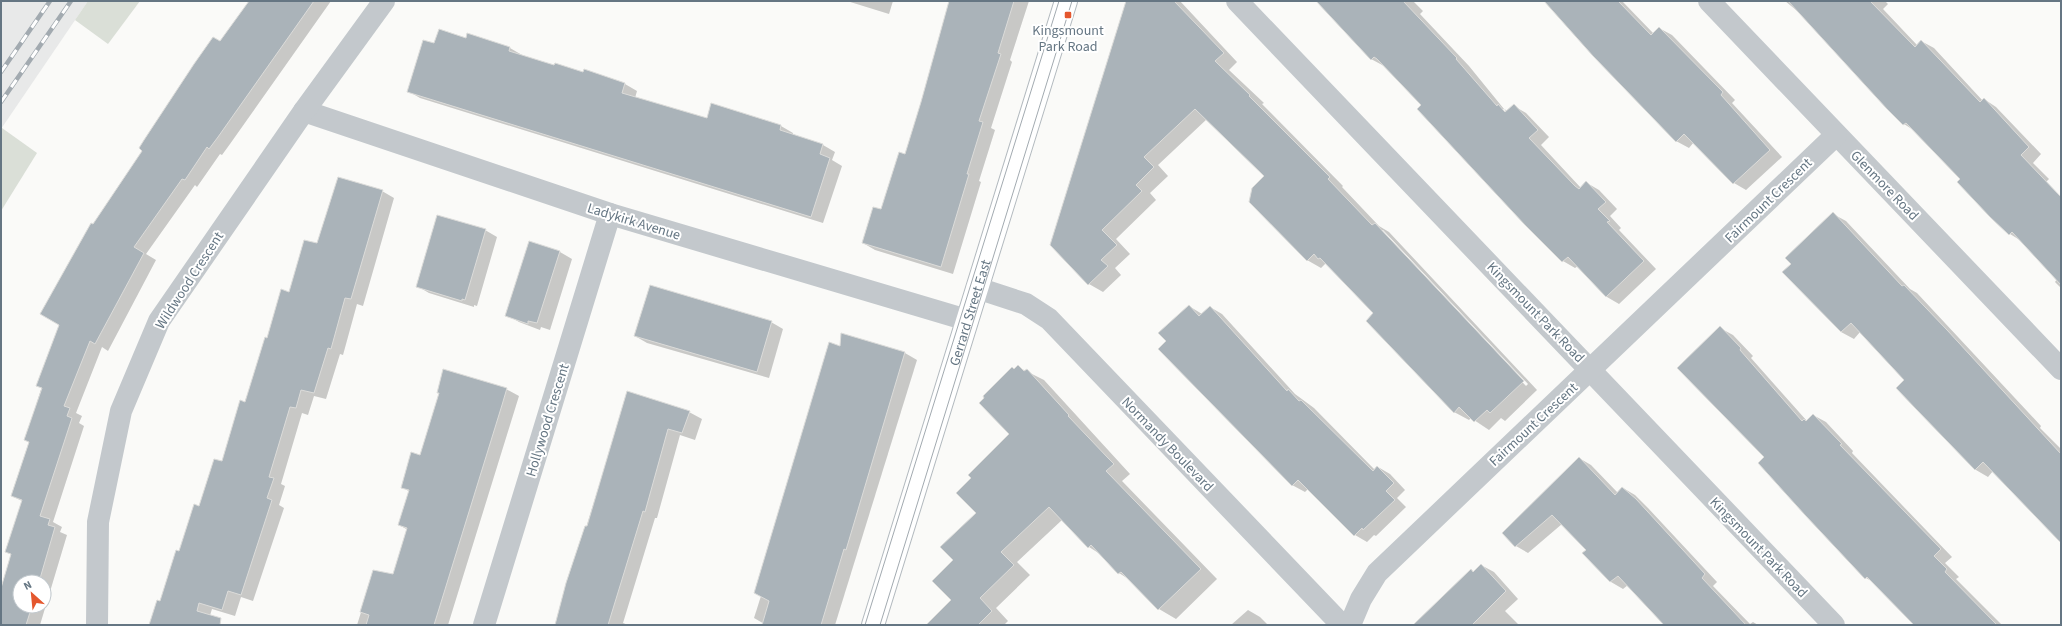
<svg xmlns="http://www.w3.org/2000/svg" width="2062" height="626" font-family="'Source Sans 3',sans-serif">
<style>
.built{fill:#e8e9e9}
.green{fill:#dadfd7}
.shadow{fill:#0003;fill-rule:evenodd}
.building{fill:#aab3b9;stroke:#dcdcda}
.lines{fill:none;stroke-linecap:round;stroke-linejoin:round}
.secondary-casing{stroke:#b3babf;stroke-width:24}
.minor{stroke:#c3c8cc;stroke-width:22}
.secondary{stroke:#fff;stroke-width:22}
.tram{stroke:#a2aab0;stroke-width:1}
.rail-casing{stroke:#a2aab0;stroke-width:4.5}
.rail{stroke:#fff;stroke-width:3;stroke-dasharray:9;stroke-linecap:butt}
.poi-dot{fill:#e4572e;stroke:#fff;stroke-width:1.5}
.labels{text-anchor:middle;stroke-width:4;stroke-linejoin:round;paint-order:stroke}
.poi-label{font-size:14px;fill:#657683;stroke:#fff}
.street-label{font-size:14px;fill:#657683;stroke:#fff}
</style>
<rect width="100%" height="100%" fill="#fafaf8"/>
<!-- built -->
<path class="built" d="M 1,1 L 88,1 L 1,129 Z"/>
<!-- green -->
<g class="green">
<path d="M 88,1 L 140,1 L 108,44 L 75,20 Z"/>
<path d="M 2,128 L 37,153 L 1,211 L 1,129 Z"/>
</g>
<!-- shadow -->
<g class="shadow">
<path d="M 252,1 L 331,1 L 230,144 L 222,155 L 220,154 L 197,187 L 195,185 L 146,254 L 156,260 L 108,351 L 102,347 L 76,413 L 82,416 L 79,423 L 84,426 L 53,522 L 62,527 L 60,532 L 67,535 L 40,625 L 1,625 L 1,592 L 12,555 L 6,552 L 22,501 L 12,496 L 30,443 L 25,440 L 93,225 ZM 20,582 L 44,582 L 44,606 L 20,606 Z"/>
<path d="M 847,1 L 893,1 L 889,14 Z"/>
<path d="M 951,1 L 1029,1 L 1010,60 L 1012,62 L 991,128 L 995,130 L 979,181 L 981,182 L 953,274 L 875,250 L 863,243 L 882,210 L 906,155 Z"/>
<path d="M 1127,1 L 1180,1 L 1237,62 L 1229,70 L 1264,103 L 1262,104 L 1343,186 L 1342,187 L 1379,226 L 1389,232 L 1537,390 L 1505,421 L 1501,418 L 1489,430 L 1471,418 L 1469,420 L 1454,412 L 1374,313 L 1326,263 L 1321,268 L 1307,260 L 1266,176 L 1207,119 L 1158,165 L 1168,176 L 1150,193 L 1156,200 L 1116,239 L 1130,254 L 1115,268 L 1121,275 L 1103,292 L 1089,284 ZM 1380,230 L 1383,230 L 1528,384 L 1526,386 Z"/>
<path d="M 1317,1 L 1413,1 L 1423,11 L 1420,14 L 1469,66 L 1504,109 L 1508,111 L 1514,106 L 1526,113 L 1549,137 L 1541,145 L 1581,188 L 1587,183 L 1599,190 L 1617,209 L 1610,216 L 1621,228 L 1619,230 L 1656,269 L 1619,304 L 1607,297 L 1578,266 L 1575,268 L 1563,261 L 1526,224 L 1422,105 L 1384,66 L 1371,59 ZM 1502,109 L 1504,109 L 1510,115 L 1508,116 Z"/>
<path d="M 1546,1 L 1622,1 L 1654,34 L 1659,28 L 1672,35 L 1735,100 L 1732,103 L 1782,157 L 1746,190 L 1734,183 L 1694,142 L 1689,148 L 1676,141 Z"/>
<path d="M 1785,1 L 1885,1 L 1888,4 L 1883,9 L 1917,45 L 1921,41 L 1934,48 L 1983,101 L 1984,99 L 1996,107 L 2041,154 L 2033,163 L 2049,179 L 2045,183 L 2061,199 L 2061,288 L 2055,282 L 2057,279 L 2023,242 L 2010,234 L 1991,216 L 1961,179 L 1915,131 L 1904,124 L 1801,14 Z"/>
<path d="M 468,34 L 510,48 L 522,55 L 554,67 L 625,84 L 637,91 L 635,98 L 707,119 L 712,105 L 781,126 L 793,133 L 793,135 L 823,145 L 835,152 L 832,160 L 842,166 L 823,223 L 420,98 L 408,91 L 435,44 L 466,39 Z"/>
<path d="M 382,191 L 394,198 L 363,306 L 357,304 L 343,355 L 340,354 L 326,399 L 314,396 L 308,415 L 302,413 L 281,484 L 285,486 L 279,505 L 284,508 L 253,601 L 241,597 L 235,616 L 212,609 L 207,625 L 150,625 L 180,552 L 222,463 L 268,339 L 290,293 L 318,245 Z"/>
<path d="M 1833,214 L 1846,221 L 1910,289 L 1917,293 L 2041,426 L 2040,428 L 2061,449 L 2061,542 L 1993,471 L 1988,477 L 1976,470 L 1898,388 L 1905,380 L 1860,332 L 1854,339 L 1841,332 L 1792,264 Z"/>
<path d="M 485,230 L 497,237 L 477,306 L 474,305 L 474,307 L 429,293 L 417,286 Z"/>
<path d="M 560,252 L 572,259 L 550,330 L 541,327 L 540,330 L 519,322 L 507,315 Z"/>
<path d="M 1189,306 L 1202,314 L 1210,307 L 1222,314 L 1295,394 L 1314,408 L 1375,470 L 1378,467 L 1390,474 L 1405,490 L 1397,498 L 1406,507 L 1376,536 L 1374,535 L 1367,542 L 1355,535 L 1309,488 L 1305,492 L 1292,485 L 1159,349 L 1168,341 Z"/>
<path d="M 771,322 L 783,329 L 769,378 L 647,343 L 635,336 Z"/>
<path d="M 1720,328 L 1733,335 L 1753,356 L 1751,358 L 1807,421 L 1813,415 L 1826,422 L 1853,451 L 1852,453 L 1952,557 L 1945,563 L 1959,577 L 1956,579 L 2002,625 L 1915,625 L 1875,583 L 1866,578 L 1766,457 Z"/>
<path d="M 840,347 L 905,353 L 917,360 L 835,625 L 766,625 L 754,618 Z"/>
<path d="M 1018,367 L 1044,380 L 1130,474 L 1122,481 L 1217,579 L 1176,619 L 1159,609 L 1130,580 L 1119,573 L 1100,554 L 1089,547 L 1062,520 L 1017,562 L 1030,575 L 996,608 L 1008,621 L 1004,625 L 927,625 L 953,600 L 954,561 L 977,513 L 972,478 L 1011,434 L 1015,370 Z"/>
<path d="M 506,389 L 519,396 L 448,625 L 357,625 L 374,571 L 394,575 L 408,530 L 399,525 L 410,492 L 402,487 L 421,456 Z"/>
<path d="M 628,392 L 689,412 L 702,419 L 695,440 L 680,435 L 657,518 L 655,518 L 623,623 L 628,625 L 556,625 Z"/>
<path d="M 1579,458 L 1591,465 L 1618,493 L 1623,488 L 1635,495 L 1648,508 L 1717,582 L 1713,586 L 1750,624 L 1753,622 L 1758,625 L 1669,625 L 1628,585 L 1623,589 L 1611,582 L 1584,553 L 1587,550 L 1562,524 L 1528,553 L 1516,546 Z"/>
<path d="M 1481,565 L 1494,572 L 1518,599 L 1505,611 L 1519,625 L 1431,625 L 1471,570 L 1474,572 Z"/>
<path d="M 1248,610 L 1260,617 L 1268,625 L 1231,625 Z"/>
</g>
<!-- building -->
<g class="building">
<path d="M 249,1 L 314,1 L 218,137 L 209,149 L 207,147 L 185,180 L 182,179 L 134,247 L 144,253 L 95,344 L 90,341 L 64,406 L 70,408 L 67,416 L 72,418 L 40,516 L 50,519 L 48,525 L 55,527 L 39,582 L 20,582 L 20,606 L 32,606 L 26,625 L 1,625 L 1,588 L 11,554 L 5,552 L 22,500 L 11,496 L 29,442 L 24,440 L 42,388 L 36,386 L 59,325 L 40,314 L 91,223 L 93,224 L 142,151 L 139,148 L 144,140 L 194,64 L 213,37 L 220,41 Z"/>
<path d="M 949,1 L 1014,1 L 998,53 L 1001,54 L 979,121 L 983,122 L 967,174 L 969,174 L 941,267 L 862,243 L 873,207 L 881,209 L 899,152 L 905,154 L 921,102 Z"/>
<path d="M 1126,1 L 1174,1 L 1224,53 L 1215,61 L 1250,95 L 1249,96 L 1330,177 L 1328,179 L 1372,225 L 1375,223 L 1524,381 L 1490,413 L 1487,410 L 1474,422 L 1459,407 L 1454,413 L 1366,321 L 1373,313 L 1320,258 L 1318,259 L 1314,254 L 1307,261 L 1249,202 L 1252,188 L 1264,176 L 1195,109 L 1144,157 L 1154,167 L 1136,185 L 1142,191 L 1102,230 L 1117,245 L 1101,260 L 1108,266 L 1088,285 L 1050,245 Z"/>
<path d="M 1316,1 L 1403,1 L 1457,58 L 1456,59 L 1497,106 L 1498,104 L 1505,112 L 1514,104 L 1538,130 L 1529,138 L 1575,186 L 1579,189 L 1586,181 L 1606,202 L 1598,209 L 1610,221 L 1607,222 L 1644,261 L 1606,297 L 1568,257 L 1562,262 L 1525,225 L 1417,109 L 1421,105 L 1377,59 L 1374,57 L 1371,60 Z"/>
<path d="M 1544,1 L 1618,1 L 1651,35 L 1659,27 L 1723,92 L 1721,95 L 1770,150 L 1733,184 L 1684,134 L 1676,142 L 1593,56 Z"/>
<path d="M 1788,1 L 1870,1 L 1915,47 L 1921,40 L 1980,102 L 1984,98 L 2029,147 L 2021,155 L 2061,197 L 2061,285 L 2012,232 L 2009,235 L 1990,217 L 1957,182 L 1960,179 L 1906,123 L 1903,125 L 1887,109 Z"/>
<path d="M 439,29 L 466,38 L 467,33 L 510,47 L 509,51 L 554,65 L 555,63 L 583,72 L 584,69 L 625,83 L 622,93 L 707,118 L 711,103 L 781,125 L 780,130 L 823,144 L 820,154 L 830,158 L 811,217 L 407,92 L 423,40 L 434,43 Z"/>
<path d="M 338,177 L 383,190 L 351,299 L 345,298 L 331,349 L 328,348 L 314,393 L 301,390 L 296,408 L 290,407 L 269,477 L 274,478 L 267,498 L 272,500 L 241,595 L 228,591 L 222,610 L 199,603 L 197,611 L 221,618 L 220,625 L 149,625 L 157,600 L 160,601 L 176,550 L 179,551 L 194,504 L 199,506 L 214,459 L 222,461 L 240,400 L 245,402 L 265,337 L 267,338 L 281,289 L 289,292 L 304,240 L 317,243 Z"/>
<path d="M 1833,212 L 1902,286 L 1904,285 L 1947,330 L 2061,454 L 2061,543 L 1983,462 L 1975,470 L 1916,409 L 1896,388 L 1904,380 L 1851,323 L 1841,332 L 1782,272 L 1791,264 L 1785,258 Z"/>
<path d="M 437,215 L 486,229 L 465,300 L 462,299 L 462,301 L 416,287 Z"/>
<path d="M 529,241 L 560,251 L 537,323 L 528,321 L 528,324 L 505,316 Z"/>
<path d="M 650,285 L 772,321 L 757,372 L 634,336 Z"/>
<path d="M 1189,305 L 1199,316 L 1210,306 L 1287,391 L 1288,389 L 1299,401 L 1301,400 L 1373,471 L 1377,466 L 1394,483 L 1386,491 L 1395,500 L 1363,530 L 1362,528 L 1354,536 L 1298,480 L 1292,486 L 1158,349 L 1166,341 L 1158,333 Z"/>
<path d="M 1720,326 L 1741,348 L 1740,350 L 1802,421 L 1804,419 L 1806,421 L 1813,414 L 1842,444 L 1840,445 L 1941,549 L 1934,556 L 1947,569 L 1945,572 L 1997,625 L 1914,625 L 1867,577 L 1865,579 L 1805,515 L 1758,463 L 1764,457 L 1677,368 Z"/>
<path d="M 841,333 L 905,352 L 846,550 L 844,549 L 821,625 L 762,625 L 769,601 L 754,593 L 829,342 L 840,346 Z"/>
<path d="M 1018,365 L 1024,371 L 1027,369 L 1069,415 L 1068,416 L 1108,458 L 1114,464 L 1106,471 L 1201,569 L 1158,610 L 1121,572 L 1118,574 L 1091,545 L 1088,548 L 1049,507 L 1001,552 L 1014,565 L 980,598 L 992,611 L 978,625 L 926,625 L 951,600 L 932,581 L 953,560 L 940,547 L 976,513 L 956,493 L 971,478 L 968,475 L 1009,434 L 979,403 L 984,398 L 983,396 L 1012,367 L 1014,369 Z"/>
<path d="M 443,369 L 507,388 L 502,405 L 434,625 L 366,625 L 369,615 L 360,612 L 373,570 L 393,574 L 407,528 L 398,525 L 409,490 L 401,488 L 411,452 L 420,455 L 439,393 L 437,393 Z"/>
<path d="M 627,391 L 690,411 L 682,433 L 668,429 L 645,512 L 643,511 L 608,625 L 555,625 L 566,583 L 585,526 L 587,526 Z"/>
<path d="M 1579,457 L 1615,495 L 1622,487 L 1636,499 L 1705,574 L 1702,578 L 1746,625 L 1664,625 L 1618,576 L 1610,582 L 1582,553 L 1586,550 L 1552,515 L 1515,547 L 1502,533 Z"/>
<path d="M 1481,564 L 1506,591 L 1472,625 L 1413,625 L 1471,569 L 1473,572 Z"/>
</g>
<g class="lines">
<!-- secondary casing -->
<g class="secondary-casing">
<g id="secondary">
<path id="s1" d="M 873,625 L 1066,1"/>
</g>
</g>
<!-- minor -->
<g class="minor">
<path d="M 1237,1 L 1834,625"/>
<path d="M 1709,1 L 2061,369"/>
<path d="M 304,111 L 610,214 L 967,320"/>
<path d="M 977,288 L 1026,304 L 1049,319 L 1342,625"/>
<path d="M 97,625 L 98,522 L 121,411 L 159,321 L 304,111 L 384,1"/>
<path d="M 484,625 L 610,214"/>
<path d="M 1350,625 L 1361,599 L 1377,573 L 1836,135"/>
</g>
<!-- secondary -->
<use href="#secondary" class="secondary"/>
<!-- tram -->
<g class="tram">
<path d="M 865,625 L 1059,1"/>
<path d="M 880,625 L 1072,1"/>
</g>
<!-- rail casing -->
<g class="rail-casing">
<g id="rail">
<path d="M 1,72 L 50,1"/>
<path d="M 1,102 L 71,1"/>
</g>
</g>
<!-- rail -->
<use href="#rail" class="rail"/>
</g>
<!-- markers -->
<rect class="poi-dot" x="1064" y="11" width="8" height="8" rx="2"/>
<g class="labels">
<!-- poi labels -->
<g class="poi-label">
<text x="1068" y="35">Kingsmount<tspan x="1068" dy="16">Park Road</tspan></text>
</g>
<!-- street labels -->
<g class="street-label">
<text transform="translate(1885 185) rotate(46)" y="5">Glenmore Road</text>
<text transform="translate(1768 200) rotate(-44)" y="5">Fairmount Crescent</text>
<text transform="translate(634 221) rotate(17)" y="5">Ladykirk Avenue</text>
<text transform="translate(189 280) rotate(-57)" y="5">Wildwood Crescent</text>
<text transform="translate(1536 312) rotate(46)" y="5">Kingsmount Park Road</text>
<text dy="5" stroke="none"><textPath href="#s1" startOffset="327">Gerrard Street East</textPath></text>
<text transform="translate(547 420) rotate(-73)" y="5">Hollywood Crescent</text>
<text transform="translate(1533 424) rotate(-43)" y="5">Fairmount Crescent</text>
<text transform="translate(1168 444) rotate(46)" y="5">Normandy Boulevard</text>
<text transform="translate(1759 547) rotate(46)" y="5">Kingsmount Park Road</text>
</g>
</g>
<!-- border -->
<rect width="2062" height="626" fill="none" stroke="#657683" stroke-width="4"/>
<!-- north arrow -->
<g transform="translate(32 594) rotate(333)"><circle r="19" fill="#ffffff" stroke="#c1c8cd"/>
<path d="M0-3L7 15L0 10L-7 15Z" fill="#e4572e"/>
<text y="-6" font-size="11" font-weight="bold" text-anchor="middle" fill="#657683">N</text>
</g>
</svg>
